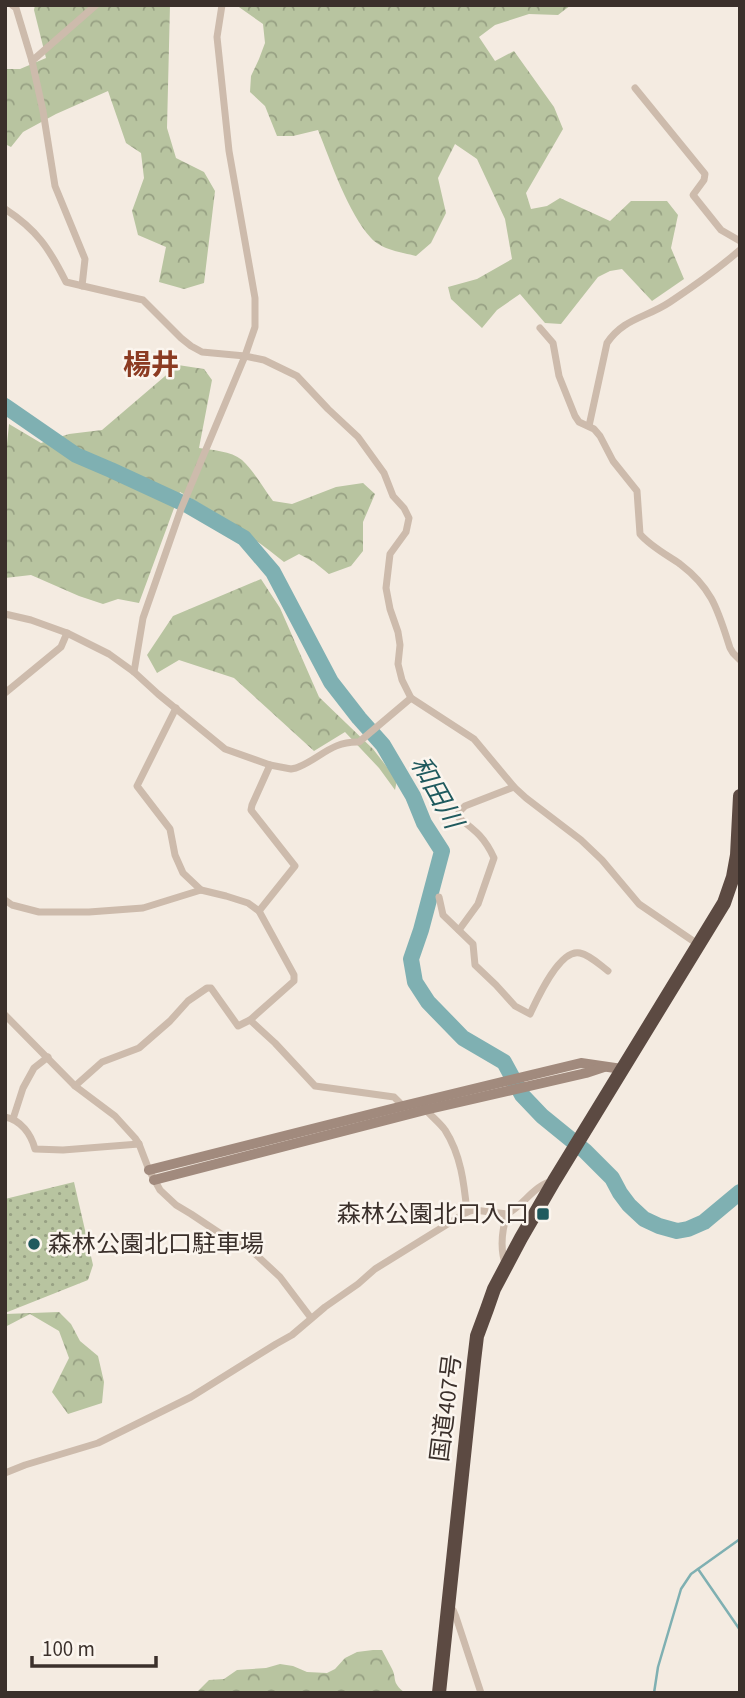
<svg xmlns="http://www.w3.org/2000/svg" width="745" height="1698" font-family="'Source Sans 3','Noto Sans JP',sans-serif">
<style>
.forest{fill:url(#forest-crowns)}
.park{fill:url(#park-dots)}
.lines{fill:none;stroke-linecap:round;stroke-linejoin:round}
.stream{stroke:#7fb0b2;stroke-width:2.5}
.river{stroke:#7fb0b2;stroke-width:16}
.street{stroke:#cdbbac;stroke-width:7}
.secondary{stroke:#a18a7d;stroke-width:10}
.highway{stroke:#5c4a42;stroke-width:14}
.poi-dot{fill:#1f5a5e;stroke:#fbf5ee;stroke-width:2.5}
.labels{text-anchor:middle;stroke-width:5;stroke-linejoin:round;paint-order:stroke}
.poi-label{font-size:24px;fill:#3b302b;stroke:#fbf5ee;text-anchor:end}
.street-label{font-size:24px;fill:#3b302b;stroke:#fbf5ee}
.water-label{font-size:26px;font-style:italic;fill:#1f5a5e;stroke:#fbf5ee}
.quarter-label{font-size:28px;font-weight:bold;fill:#8c3b22;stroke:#fbf5ee}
</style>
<defs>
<pattern id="forest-crowns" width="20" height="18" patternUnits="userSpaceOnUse" patternTransform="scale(1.75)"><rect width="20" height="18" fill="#b8c4a0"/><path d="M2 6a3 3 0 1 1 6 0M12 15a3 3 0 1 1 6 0" fill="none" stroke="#97a083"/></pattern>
<pattern id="park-dots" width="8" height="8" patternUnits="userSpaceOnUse" patternTransform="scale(1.75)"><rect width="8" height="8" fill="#b8c4a0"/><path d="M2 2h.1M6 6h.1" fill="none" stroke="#97a083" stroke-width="1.8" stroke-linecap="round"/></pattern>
</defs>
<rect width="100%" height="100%" fill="#f4ebe1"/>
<!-- forest -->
<g class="forest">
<path d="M 35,5 L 170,5 L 167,128 L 176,158 L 204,172 L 215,191 L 204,283 L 184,289 L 159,282 L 166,247 L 138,235 L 132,211 L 144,178 L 141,153 L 126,143 L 108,91 L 56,114 L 23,132 L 11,147 L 5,144 L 5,69 L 20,69 L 46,58 L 34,10 Z"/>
<path d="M 236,5 L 290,5 L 296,7 L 298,5 L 571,5 L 558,15 L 529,14 L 495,25 L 479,37 L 495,61 L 514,51 L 554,107 L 563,129 L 526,193 L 531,209 L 547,206 L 560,198 L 610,221 L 631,201 L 667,201 L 678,215 L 671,248 L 684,279 L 652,301 L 622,269 L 610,271 L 598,277 L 561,324 L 545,323 L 520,294 L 497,310 L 482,328 L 451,299 L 448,287 L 477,279 L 512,259 L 505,219 L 477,159 L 455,144 L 438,178 L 446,213 L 431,243 L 416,256 C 401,252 382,250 371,238 C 348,213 331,162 318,130 L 293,136 L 277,136 L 265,106 L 250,92 L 251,76 L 259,59 L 265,43 L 263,24 Z"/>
<path d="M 178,365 L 204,369 L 212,380 L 199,448 C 212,450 231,451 242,460 C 254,471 263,488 273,501 L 292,504 L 336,487 L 363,483 L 375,494 L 363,522 L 363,551 L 351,566 L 329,574 L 314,562 L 299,554 L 284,562 C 251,535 217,513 180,492 L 139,603 L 118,599 L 103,604 L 79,596 L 31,575 L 5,578 L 5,466 L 7,466 L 6,454 L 9,424 L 41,443 L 69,434 L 102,430 Z"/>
<path d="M 261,579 L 280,608 L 319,697 L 373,749 L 397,780 L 395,790 L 379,768 L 345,732 L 314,751 L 234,678 L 179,660 L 157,673 L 147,655 L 173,616 Z"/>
<path d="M 59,1312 L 71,1324 L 80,1341 L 98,1356 L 104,1382 L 102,1403 L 68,1414 L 52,1392 L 69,1358 L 59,1331 L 30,1314 L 5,1327 L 5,1314 Z"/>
<path d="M 373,1650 L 382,1650 C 385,1656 388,1661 391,1667 C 398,1679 390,1681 405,1693 L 196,1693 L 209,1680 L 224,1679 L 237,1670 L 266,1668 L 280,1664 L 293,1666 L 307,1672 L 327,1673 L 335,1669 L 345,1658 L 357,1652 Z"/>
</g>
<!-- park -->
<path class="park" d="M 74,1182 L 93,1265 L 88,1280 L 5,1313 L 5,1199 Z"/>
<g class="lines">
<!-- stream -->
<g class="stream">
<path d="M 698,1569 L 740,1630"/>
<path d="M 654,1693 L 658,1667 L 681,1589 L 691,1574 L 740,1539"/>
</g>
<!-- river -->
<path class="river" d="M 5,406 L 76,455 L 111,470 L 189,506 L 244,538 L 273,572 L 331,682 L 359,718 L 383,745 L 413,796 L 424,823 L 442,851 L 421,930 L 411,959 L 415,982 L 428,1002 L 463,1038 L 504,1062 L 522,1095 L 542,1116 L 585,1151 L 612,1178 L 620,1193 L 629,1205 L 644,1219 L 659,1226 L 677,1231 L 688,1229 L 704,1222 L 740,1192"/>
<!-- street -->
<g class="street">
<path d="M 12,5 L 16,8 L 32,61 L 43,111 L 55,186 L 85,259 L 82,286"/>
<path d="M 32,61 L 96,5"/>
<path d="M 635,88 L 705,174 L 704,180 L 693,195 L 721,230 L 740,241"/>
<path d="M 5,209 C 37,230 49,248 66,282 L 143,300 L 181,338 L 191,346 L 202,352 L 245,356 L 264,360 L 297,376 L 328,409 L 358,437 L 384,473 L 393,496 L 404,508 L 409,518 L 406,532 L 390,554 L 386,588 L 390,609 L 398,632 L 400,645 L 398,664 L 402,680 L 411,698 L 474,739 L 514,787 L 526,798 L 581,840 L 602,860 L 639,904 L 699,945"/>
<path d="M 540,328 L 553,343 L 559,376 L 575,416 L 579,422 L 594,429 L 600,436 L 613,461 L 637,491 L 640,534 C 650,546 667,555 680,564 C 713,589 718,611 730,648 L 733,653 L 740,660"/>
<path d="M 589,426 L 607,343 C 624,318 646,318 670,302 C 694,286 718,269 740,250"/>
<path d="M 5,614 L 31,620 L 67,633 L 109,654 L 134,672 L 158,694 L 225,749 L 270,765 L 291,769 L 296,768 C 320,759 331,741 359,742 L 411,698"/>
<path d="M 134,672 L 143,618 L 181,509 L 245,356 L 255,327 L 255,298 L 229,151 L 217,37 L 222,5"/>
<path d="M 5,693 L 61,647 L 67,633"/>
<path d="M 176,708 L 137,786 L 170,829 L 175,855 L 183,873 L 201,890"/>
<path d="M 439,897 L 443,915 L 473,944 L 475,965 L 496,985 L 515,1006 L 530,1014 C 537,999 560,948 580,953 C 590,955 600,965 608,971"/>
<path d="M 5,900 L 12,905 L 39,912 L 89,912 L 143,908 L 201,890 L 226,896 L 248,903 L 259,911 L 294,975 L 294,981 L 250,1020 L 275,1043 L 315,1086 L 394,1097 L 403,1106"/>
<path d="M 259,911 L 295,866 L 251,810 L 252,805 L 270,765"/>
<path d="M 459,930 L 478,904 L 494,858 C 485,838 476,831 459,818 L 459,812 L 465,806 L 514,787"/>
<path d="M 5,1015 L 75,1086 L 115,1116 L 135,1138 L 139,1144 L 149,1170 L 160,1190 L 176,1205 L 191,1214 L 227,1238 L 251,1250 L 280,1277 L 311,1318"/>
<path d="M 75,1086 L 102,1062 L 139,1048 L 170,1021 L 188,1001 L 207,988 L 211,988 L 238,1026 L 250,1020"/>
<path d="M 425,1109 C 431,1116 439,1122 445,1130 C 461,1155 464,1183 467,1212"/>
<path d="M 5,1117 C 21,1120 31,1134 35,1149 L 63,1150 L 139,1144"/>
<path d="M 13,1119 L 23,1088 L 34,1068 L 48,1057"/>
<path d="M 506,1266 C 500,1250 502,1230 507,1214 C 524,1205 534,1185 553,1181"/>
<path d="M 5,1473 L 25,1465 L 98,1443 L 191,1397 L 276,1344 L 292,1335 L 325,1307 L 358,1284 L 375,1269 L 467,1212 L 474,1210 L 507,1214"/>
<path d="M 448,1608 L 453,1610 L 456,1617 L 481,1693"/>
</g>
<!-- secondary -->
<g class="secondary">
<path d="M 149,1170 L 403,1106 L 581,1063 L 622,1069"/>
<path d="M 154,1180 L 425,1110 L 586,1073 L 604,1067"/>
</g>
<!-- highway -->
<path class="highway" d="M 439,1693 L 474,1361 L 477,1336 L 487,1309 L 494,1289 L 521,1238 L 554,1181 L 724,903 L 733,877 L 737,855 L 740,796"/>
</g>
<!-- markers -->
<g class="poi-dot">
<rect x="536" y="1207" width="14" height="14" rx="3.5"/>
<circle cx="34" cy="1244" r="7"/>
</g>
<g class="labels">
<!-- poi labels -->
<g class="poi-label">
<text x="529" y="1222">森林公園北口入口</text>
<text x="48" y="1252" text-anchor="start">森林公園北口駐車場</text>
</g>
<!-- street labels -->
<g class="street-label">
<text transform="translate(446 1408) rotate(-83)" y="8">国道407号</text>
</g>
<!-- water labels -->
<g class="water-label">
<text transform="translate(437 792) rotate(61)" y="9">和田川</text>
</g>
<!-- quarter labels -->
<g class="quarter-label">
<text x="151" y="374">楊井</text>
</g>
</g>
<!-- border -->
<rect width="745" height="1698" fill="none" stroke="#3b302b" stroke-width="14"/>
<!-- scale -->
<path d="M32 1656v10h124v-10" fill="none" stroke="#3b302b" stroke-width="3.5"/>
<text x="42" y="1656" font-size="21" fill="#3b302b" stroke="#fbf5ee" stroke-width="5" paint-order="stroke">100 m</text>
</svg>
